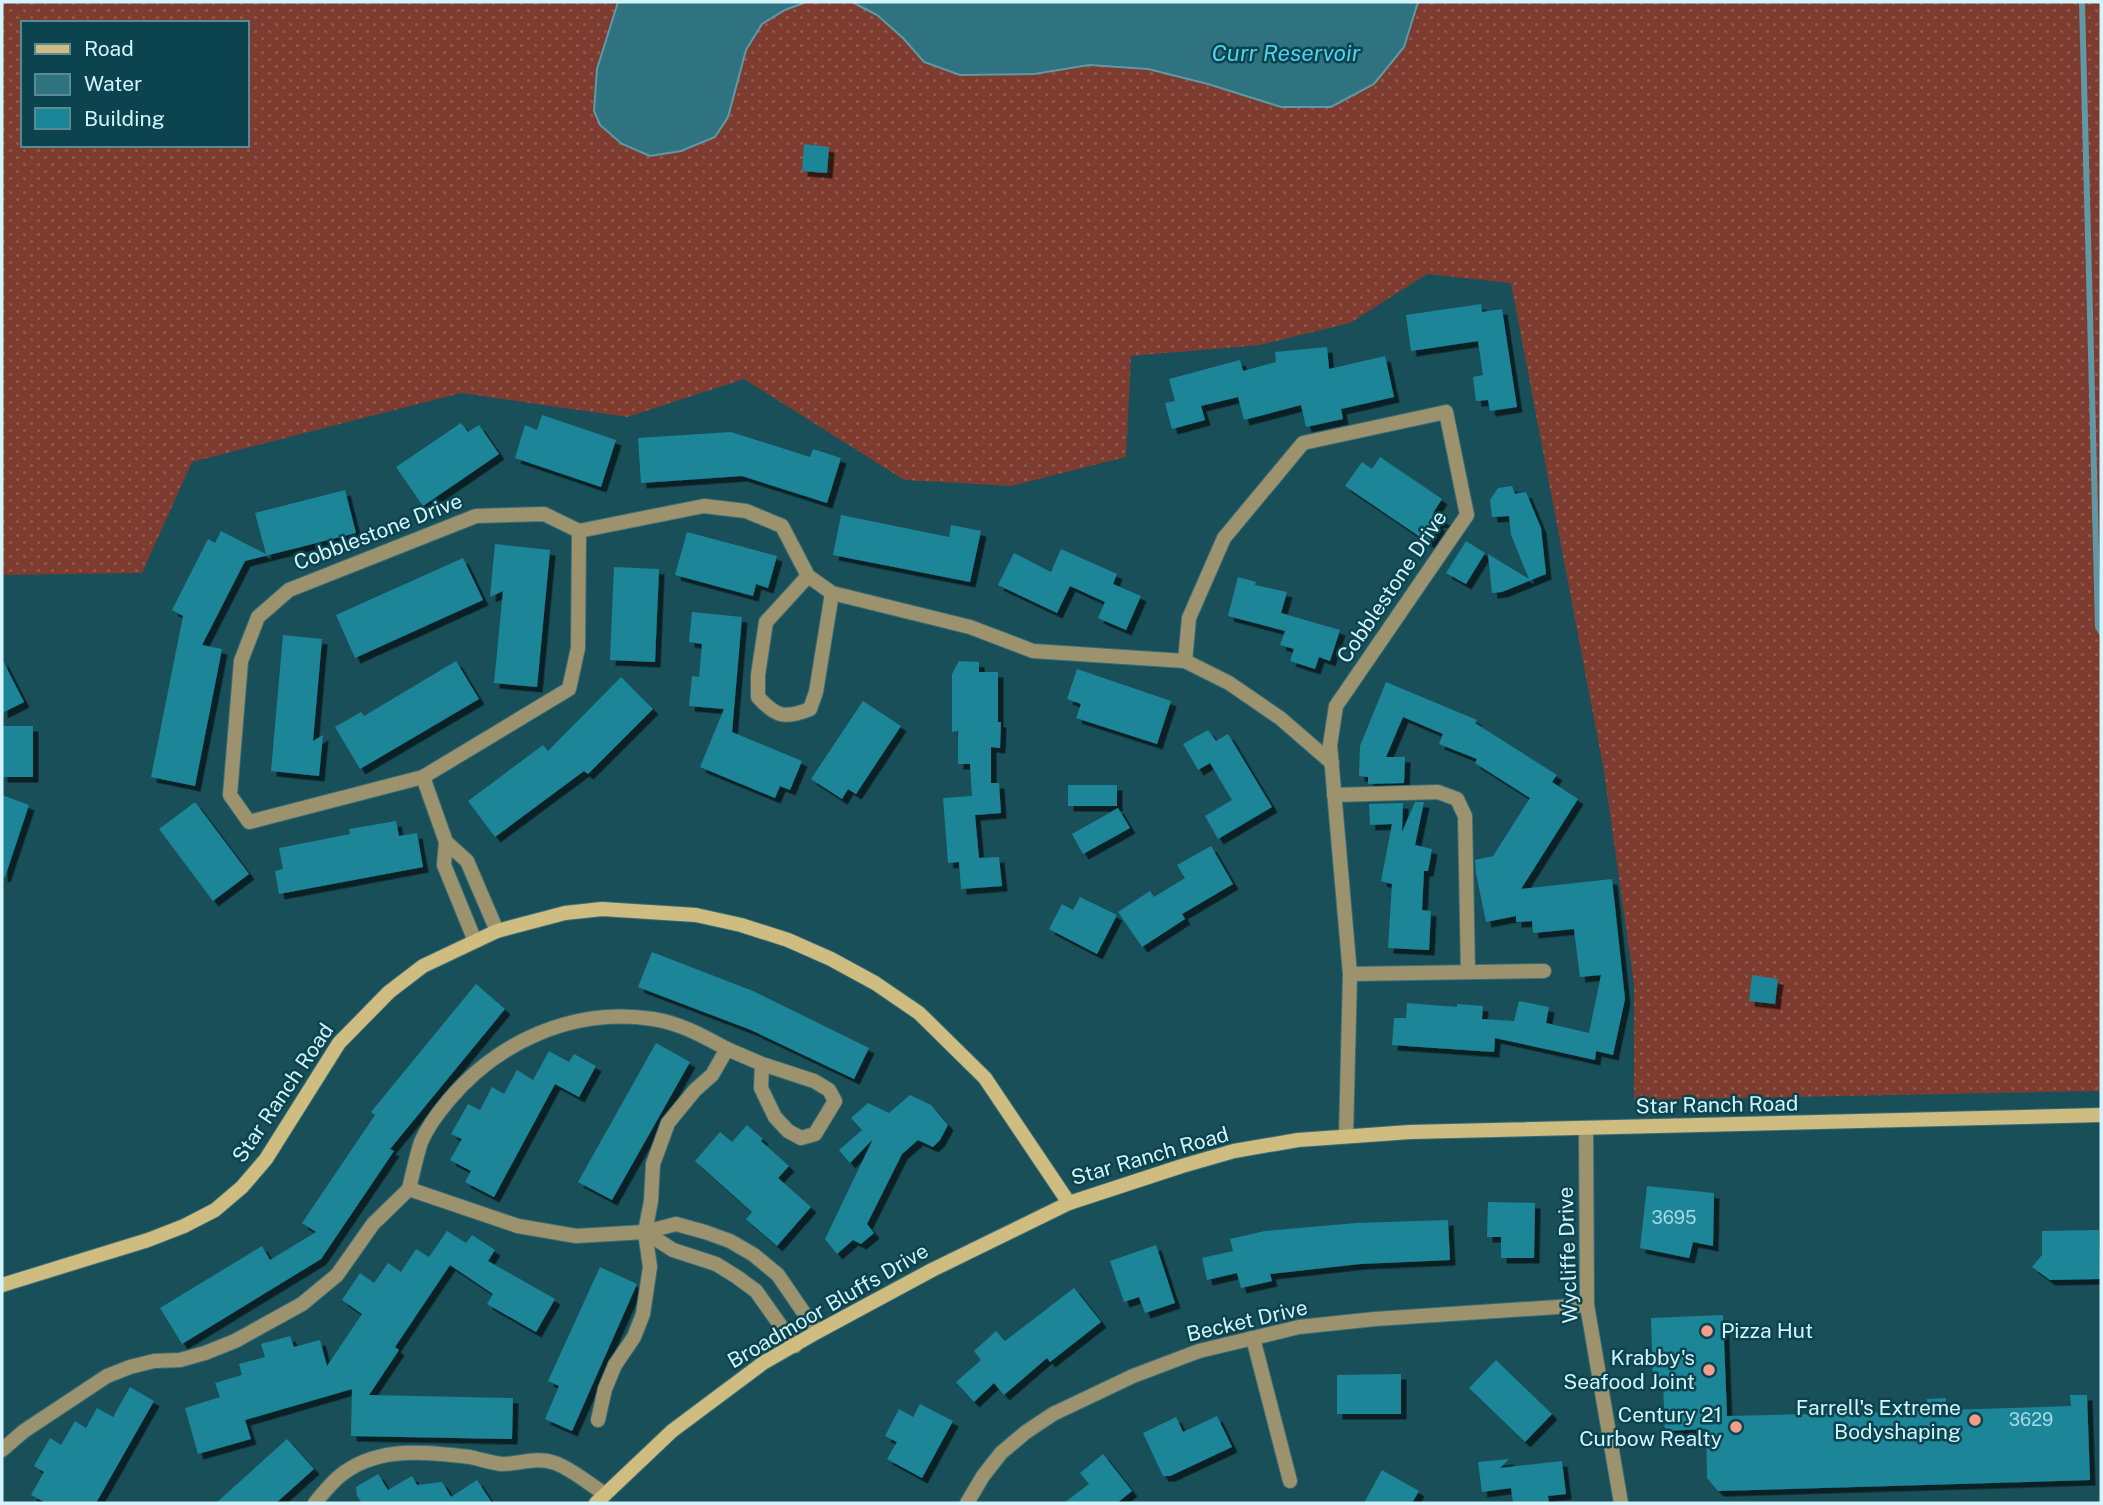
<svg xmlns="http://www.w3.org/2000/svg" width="2103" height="1505" font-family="'Public Sans',sans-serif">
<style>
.grass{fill:url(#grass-dots);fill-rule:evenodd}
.water{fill:#2f7280;stroke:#6099a5;stroke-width:2}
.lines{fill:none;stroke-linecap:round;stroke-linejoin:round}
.stream{stroke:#6099a5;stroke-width:6}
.building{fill:#1b8598;filter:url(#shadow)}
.street-casing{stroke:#3a6d76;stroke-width:16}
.secondary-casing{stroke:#3a6d76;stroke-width:16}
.street{stroke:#9d926e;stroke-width:14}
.secondary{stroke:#cebc81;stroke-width:14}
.poi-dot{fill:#f49e8a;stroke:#0b444e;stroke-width:2.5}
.labels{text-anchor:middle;stroke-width:5;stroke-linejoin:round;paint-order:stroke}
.number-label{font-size:18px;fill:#a5d8e3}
.street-label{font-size:21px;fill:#d3f4fc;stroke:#0b444e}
.poi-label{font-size:21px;fill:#d3f4fc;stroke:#0b444e;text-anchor:end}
.water-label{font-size:23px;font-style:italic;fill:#50d2ec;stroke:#0b444e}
</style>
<defs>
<pattern id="grass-dots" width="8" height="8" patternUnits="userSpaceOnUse" patternTransform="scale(1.75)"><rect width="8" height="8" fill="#7d3c2f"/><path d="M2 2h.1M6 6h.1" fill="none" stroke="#8f594e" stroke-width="1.8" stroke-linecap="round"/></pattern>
<filter id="shadow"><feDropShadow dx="5.5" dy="5.5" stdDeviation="0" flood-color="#0009"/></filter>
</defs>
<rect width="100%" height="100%" fill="#194f59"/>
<!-- grass -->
<path class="grass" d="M 2,2 L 618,2 L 616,10 L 728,117 L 746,50 L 762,24 L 785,10 L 806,2 L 852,2 L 877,15 L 903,38 L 924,62 L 1034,74 L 1089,65 L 1148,69 L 1208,84 L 1404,47 L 1418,2 L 2101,2 L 2101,1091 L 1634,1100 L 1634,984 L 1604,771 L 1511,283 L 1427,274 L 1350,323 L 1260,345 L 1131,356 L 1126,457 L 1011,486 L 904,480 L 744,379 L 627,417 L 461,393 L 192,462 L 142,573 L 2,575 ZM 23,23 L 247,23 L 247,145 L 23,145 Z"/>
<!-- water -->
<g class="water">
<path d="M 618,2 L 806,2 L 785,10 L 762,24 L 746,50 L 728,117 L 715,137 L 681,151 L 650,156 L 622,144 L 600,125 L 594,111 L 597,69 Z"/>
<path d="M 852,2 L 1418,2 L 1404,47 L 1374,84 L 1331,107 L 1281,107 L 1208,84 L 1148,69 L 1089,65 L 1034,74 L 960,75 L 924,62 L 903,38 L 877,15 Z"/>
</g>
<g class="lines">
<!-- stream -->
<path class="stream" d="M 2082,2 L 2098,627 L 2101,632"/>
</g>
<!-- building -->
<g class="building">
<path d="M 804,144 L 829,147 L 827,173 L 802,171 Z"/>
<path d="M 1481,304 L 1482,312 L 1502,309 L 1517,407 L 1490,411 L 1488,400 L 1476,401 L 1473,377 L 1483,375 L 1478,341 L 1411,351 L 1406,315 Z"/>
<path d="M 1327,347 L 1329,369 L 1385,356 L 1394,397 L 1341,409 L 1343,419 L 1306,427 L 1301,405 L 1244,420 L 1238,397 L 1201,406 L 1205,420 L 1172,429 L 1165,403 L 1175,401 L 1169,379 L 1240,360 L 1243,371 L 1276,362 L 1275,352 Z"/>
<path d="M 542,415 L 616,440 L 601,487 L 515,458 L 525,425 L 537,430 Z"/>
<path d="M 461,423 L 468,432 L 479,425 L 499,454 L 423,506 L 396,467 Z"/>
<path d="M 731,432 L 810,457 L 813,449 L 841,458 L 827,503 L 742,476 L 641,483 L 638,438 Z"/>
<path d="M 1380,457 L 1442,499 L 1433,513 L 1447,522 L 1436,523 L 1440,526 L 1429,543 L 1345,486 L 1362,462 L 1372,469 Z"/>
<path d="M 1512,486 L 1515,494 L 1526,492 L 1541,528 L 1546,574 L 1502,592 L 1492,593 L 1488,554 L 1529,579 L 1511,535 L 1509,516 L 1492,517 L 1490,500 L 1498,488 Z"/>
<path d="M 345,490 L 356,533 L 245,561 L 202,645 L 222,649 L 195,786 L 151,777 L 183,616 L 172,610 L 208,539 L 215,543 L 221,531 L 266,554 L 255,513 Z"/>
<path d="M 841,515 L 949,537 L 951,525 L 981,531 L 970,582 L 833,555 Z"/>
<path d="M 687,532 L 777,556 L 768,588 L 756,584 L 753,596 L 675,575 Z"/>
<path d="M 1466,541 L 1485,553 L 1466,584 L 1446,573 Z"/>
<path d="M 495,544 L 550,550 L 537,687 L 494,683 L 503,591 L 490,597 Z"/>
<path d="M 1061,549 L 1117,574 L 1113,584 L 1141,596 L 1126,630 L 1098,618 L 1105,602 L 1070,586 L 1057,613 L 998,585 L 1014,553 L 1051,572 Z"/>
<path d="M 463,558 L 483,600 L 355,658 L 336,615 Z"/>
<path d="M 614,567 L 659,569 L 655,662 L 610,660 Z"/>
<path d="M 1238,577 L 1256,582 L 1255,585 L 1287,592 L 1281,613 L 1340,630 L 1330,661 L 1319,657 L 1315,669 L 1290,661 L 1294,649 L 1280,645 L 1285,631 L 1228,616 Z"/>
<path d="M 692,612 L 742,617 L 732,732 L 802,761 L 790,790 L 780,786 L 775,798 L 700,767 L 724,709 L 689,706 L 692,676 L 699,677 L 702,644 L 689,642 Z"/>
<path d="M 283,635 L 322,639 L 313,741 L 323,735 L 319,776 L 271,771 Z"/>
<path d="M 2,659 L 24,702 L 2,713 Z"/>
<path d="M 456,661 L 479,699 L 360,769 L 335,727 L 361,712 L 364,716 Z"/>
<path d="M 959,661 L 979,662 L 979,672 L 998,672 L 998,722 L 1001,722 L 1000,748 L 991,747 L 991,783 L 999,783 L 1001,813 L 975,815 L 979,858 L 999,857 L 1002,886 L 961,889 L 959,862 L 948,863 L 943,798 L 972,796 L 970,764 L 958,764 L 958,731 L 952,732 L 952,674 Z"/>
<path d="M 1077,669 L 1171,701 L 1157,744 L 1076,718 L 1081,704 L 1067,699 Z"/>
<path d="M 621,677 L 653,709 L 588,774 L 584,771 L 495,837 L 468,801 L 543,745 L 548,751 Z"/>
<path d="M 1386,682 L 1477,720 L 1475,723 L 1557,775 L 1552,782 L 1578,799 L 1521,889 L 1612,879 L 1625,999 L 1613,1055 L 1596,1051 L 1595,1060 L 1495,1038 L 1494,1052 L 1392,1045 L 1394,1018 L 1406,1018 L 1407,1003 L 1457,1007 L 1457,1004 L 1483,1006 L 1482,1019 L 1514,1021 L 1519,1001 L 1549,1007 L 1546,1023 L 1589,1033 L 1601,975 L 1580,977 L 1574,929 L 1533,933 L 1532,921 L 1516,922 L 1516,916 L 1486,922 L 1476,873 L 1475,860 L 1493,856 L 1530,798 L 1475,763 L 1477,759 L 1439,744 L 1443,734 L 1403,717 L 1386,757 L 1405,757 L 1404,783 L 1368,784 L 1368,777 L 1359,776 L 1360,746 Z"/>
<path d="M 863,701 L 901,726 L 856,794 L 848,789 L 842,799 L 811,779 Z"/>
<rect x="2" y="726" width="31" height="51"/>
<path d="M 1208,730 L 1216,741 L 1228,734 L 1272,807 L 1218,839 L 1205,816 L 1232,800 L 1210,763 L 1198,770 L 1183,744 Z"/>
<rect x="1068" y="785" width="49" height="21"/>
<path d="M 2,795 L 29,805 L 5,877 L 2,876 Z"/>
<path d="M 195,802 L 249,874 L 213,901 L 159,829 Z"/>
<path d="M 1415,802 L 1424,802 L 1415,845 L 1432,849 L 1428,871 L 1424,871 L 1422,910 L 1431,911 L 1429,950 L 1388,948 L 1392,884 L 1381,881 L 1392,824 L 1370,825 L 1369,804 L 1403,803 L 1402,832 Z"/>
<path d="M 1118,808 L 1130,828 L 1083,854 L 1072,834 Z"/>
<path d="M 396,821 L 399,836 L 417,833 L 423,867 L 279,894 L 275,871 L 283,869 L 279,848 L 350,834 L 349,829 Z"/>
<path d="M 1211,846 L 1233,884 L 1182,914 L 1185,919 L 1142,947 L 1118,912 L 1150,891 L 1154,897 L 1185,878 L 1177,865 Z"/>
<path d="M 1080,897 L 1117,915 L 1097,954 L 1049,929 L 1062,904 L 1073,910 Z"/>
<path d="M 652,952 L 753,991 L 869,1048 L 854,1079 L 751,1030 L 638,987 Z"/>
<path d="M 1752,975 L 1778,979 L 1775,1004 L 1749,1001 Z"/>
<path d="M 476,984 L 505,1009 L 390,1149 L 394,1151 L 321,1259 L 182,1344 L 160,1308 L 262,1246 L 270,1260 L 316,1232 L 302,1223 L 375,1115 L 371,1112 Z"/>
<path d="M 656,1043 L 690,1062 L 612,1200 L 578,1182 Z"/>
<path d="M 549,1051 L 569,1062 L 574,1054 L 596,1066 L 579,1097 L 555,1084 L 494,1197 L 465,1182 L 471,1171 L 450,1160 L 462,1139 L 451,1134 L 468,1104 L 480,1110 L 492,1087 L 504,1094 L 517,1070 L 533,1080 Z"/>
<path d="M 910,1095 L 931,1105 L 948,1125 L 940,1140 L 933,1147 L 918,1140 L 902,1154 L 867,1224 L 874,1233 L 861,1244 L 853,1240 L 837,1254 L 825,1239 L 873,1139 L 850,1163 L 839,1150 L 862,1130 L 851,1118 L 868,1103 L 889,1113 Z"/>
<path d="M 747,1125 L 763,1139 L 761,1141 L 789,1166 L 778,1178 L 811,1207 L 777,1246 L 746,1219 L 752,1212 L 695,1161 L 720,1132 L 732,1142 Z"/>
<path d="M 1647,1186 L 1714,1193 L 1713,1246 L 1693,1242 L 1689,1258 L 1640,1248 Z"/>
<path d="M 1488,1202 L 1535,1203 L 1534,1258 L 1501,1258 L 1501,1237 L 1487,1237 Z"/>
<path d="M 1448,1220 L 1450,1260 L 1360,1264 L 1270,1274 L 1272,1281 L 1241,1288 L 1237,1273 L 1207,1280 L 1202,1258 L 1233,1251 L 1230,1239 L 1265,1231 L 1356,1223 Z"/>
<path d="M 2099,1230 L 2100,1279 L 2050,1280 L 2032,1267 L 2042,1255 L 2042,1231 Z"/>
<path d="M 447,1231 L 466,1243 L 472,1235 L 495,1250 L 488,1261 L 555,1299 L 536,1332 L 487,1304 L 493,1294 L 450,1265 L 395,1347 L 399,1350 L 369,1395 L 513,1398 L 512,1439 L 351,1436 L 352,1389 L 245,1420 L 251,1439 L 198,1454 L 185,1408 L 220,1397 L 215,1383 L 242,1375 L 239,1364 L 265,1357 L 261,1344 L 290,1336 L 294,1347 L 320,1340 L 327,1366 L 362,1314 L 342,1300 L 360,1273 L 374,1283 L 388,1263 L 401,1272 L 416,1249 L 429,1257 Z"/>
<path d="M 1156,1245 L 1175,1303 L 1145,1313 L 1139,1297 L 1124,1302 L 1110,1261 Z"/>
<path d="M 600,1267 L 637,1284 L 572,1431 L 545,1419 L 559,1386 L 548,1381 Z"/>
<path d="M 1074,1288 L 1101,1322 L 1050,1362 L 1047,1358 L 1004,1395 L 994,1383 L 974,1402 L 956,1382 L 981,1360 L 974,1351 L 996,1331 L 1005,1341 Z"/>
<path d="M 1723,1315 L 1727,1416 L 1927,1411 L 1927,1399 L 1946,1398 L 1946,1410 L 2071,1406 L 2070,1395 L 2087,1395 L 2090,1480 L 1718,1491 L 1707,1478 L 1706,1429 L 1665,1431 L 1663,1384 L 1653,1385 L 1651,1318 Z"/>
<path d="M 1496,1360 L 1552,1414 L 1525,1442 L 1469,1388 Z"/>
<path d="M 1401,1374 L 1401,1414 L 1337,1414 L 1337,1375 Z"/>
<path d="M 130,1387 L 154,1401 L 96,1503 L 46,1503 L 31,1495 L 44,1472 L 34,1466 L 50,1438 L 61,1445 L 75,1421 L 86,1428 L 97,1408 L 113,1417 Z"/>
<path d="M 920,1404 L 953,1421 L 922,1478 L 887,1459 L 897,1442 L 885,1436 L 899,1409 L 913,1417 Z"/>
<path d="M 1217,1416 L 1232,1447 L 1170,1476 L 1163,1476 L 1143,1433 L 1176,1417 L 1183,1432 Z"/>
<path d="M 287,1439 L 314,1469 L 276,1503 L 216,1503 Z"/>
<path d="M 1103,1454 L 1132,1491 L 1117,1503 L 1064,1503 L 1089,1484 L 1080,1473 Z"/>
<path d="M 1509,1459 L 1500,1468 L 1562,1461 L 1566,1494 L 1548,1496 L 1549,1503 L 1513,1503 L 1511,1488 L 1482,1492 L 1478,1462 Z"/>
<path d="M 1382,1470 L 1419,1491 L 1412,1503 L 1364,1503 Z"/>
<path d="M 378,1474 L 388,1490 L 412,1476 L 417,1485 L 442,1482 L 451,1497 L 477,1480 L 492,1503 L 362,1503 L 357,1496 L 356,1487 Z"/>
</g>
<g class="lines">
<!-- street casing -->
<g class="street-casing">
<g id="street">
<path d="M 579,531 L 578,648 L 569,689 L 423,777 L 249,822 L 230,795 L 241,661 L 258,617 L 289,590 L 476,516 L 544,514 L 579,531 L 704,506 L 746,511 L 782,526 L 808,576 L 832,593 L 970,627 L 1033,651 L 1185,661 L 1189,618 L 1224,538 L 1303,443 L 1446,412 L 1467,515 L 1336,706 L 1330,745 L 1350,974 L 1346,1136"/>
<path d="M 808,576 L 766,622 L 758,675 L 758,697 C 776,717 785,719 810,709 L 816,692 L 832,593"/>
<path d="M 1185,661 L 1229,683 L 1280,718 L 1332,763"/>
<path d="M 423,777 L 446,842 L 444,865 L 475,941"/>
<path d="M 1334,795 L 1438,792 L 1457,799 L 1465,816 L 1468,972"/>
<path d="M 446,842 L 467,861 L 497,931"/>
<path d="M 1350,974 L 1544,971"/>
<path d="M 727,1049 L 762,1064 L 814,1081 L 829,1090 L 835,1101 L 815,1134 L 801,1138 L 788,1131 L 775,1117 L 761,1088 L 762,1064"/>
<path d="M 1586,1129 L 1587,1305 L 1621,1503"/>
<path d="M 409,1189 C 413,1173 416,1157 421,1142 C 427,1128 438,1113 448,1101 C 498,1041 574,1007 653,1019 C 680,1023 703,1036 727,1049 L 712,1075 L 695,1090 L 668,1123 L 660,1145 L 653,1164 L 651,1201 L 645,1232 L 650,1267 L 643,1314 L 634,1337 L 615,1365 L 605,1389 L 598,1420"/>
<path d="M 409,1189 L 518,1226 L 576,1236 L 645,1232 L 676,1224 L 705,1232 L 730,1241 L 754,1255 L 778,1275 L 817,1332"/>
<path d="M 645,1232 L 673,1250 L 716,1264 L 737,1277 L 756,1291 L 795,1346"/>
<path d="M 1253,1338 L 1290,1481"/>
<path d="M 2,1450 L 24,1431 L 107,1376 L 130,1367 L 154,1361 L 180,1360 L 205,1353 L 235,1341 L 302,1304 L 337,1275 L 373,1224 L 409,1189"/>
<path d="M 315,1503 C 324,1492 333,1480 345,1472 C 381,1446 428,1452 470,1457 C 480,1459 491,1463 502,1464 C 520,1464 536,1456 555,1463 C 572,1469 589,1484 605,1494"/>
<path d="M 967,1503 L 983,1476 L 1001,1453 L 1026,1432 L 1053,1414 L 1133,1376 L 1199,1351 L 1299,1327 L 1375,1319 L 1587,1305"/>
</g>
</g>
<!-- secondary casing -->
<g class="secondary-casing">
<g id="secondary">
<path d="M 2,1285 L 148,1240 L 184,1226 L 215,1210 L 242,1187 L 266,1159 L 339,1043 L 389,992 L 423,966 L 497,931 L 565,913 L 602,909 L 696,915 L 741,925 L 788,940 L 831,959 L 875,983 L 919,1013 L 985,1078 L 1069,1203"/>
<path d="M 596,1503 L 672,1431 L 763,1363 L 817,1332 L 932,1270 L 1069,1203 L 1182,1166 L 1234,1151 L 1298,1140 L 1410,1132 L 2101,1115"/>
</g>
</g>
<!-- street -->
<use href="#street" class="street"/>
<!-- secondary -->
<use href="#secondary" class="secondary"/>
</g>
<!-- markers -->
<g class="poi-dot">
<circle cx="1707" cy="1331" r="7"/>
<circle cx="1709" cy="1370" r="7"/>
<circle cx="1975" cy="1420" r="7"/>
<circle cx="1736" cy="1427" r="7"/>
</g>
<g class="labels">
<!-- number labels -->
<g class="number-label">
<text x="1674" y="1224">3695</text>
<text x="2031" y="1426">3629</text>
</g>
<!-- street labels -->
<g class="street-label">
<text transform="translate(378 532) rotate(-21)" y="7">Cobblestone Drive</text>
<text transform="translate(1392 587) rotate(-56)" y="7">Cobblestone Drive</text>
<text transform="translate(283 1093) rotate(-56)" y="7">Star Ranch Road</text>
<text transform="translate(1717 1105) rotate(-1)" y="7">Star Ranch Road</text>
<text transform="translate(1150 1156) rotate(-16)" y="7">Star Ranch Road</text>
<text transform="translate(1568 1255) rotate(-92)" y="7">Wycliffe Drive</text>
<text transform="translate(828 1306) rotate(-30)" y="7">Broadmoor Bluffs Drive</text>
<text transform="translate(1247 1321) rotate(-13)" y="7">Becket Drive</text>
</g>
<!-- poi labels -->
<g class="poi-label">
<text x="1721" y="1338" text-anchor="start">Pizza Hut</text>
<text x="1695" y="1365">Krabby's<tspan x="1695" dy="24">Seafood Joint</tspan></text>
<text x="1961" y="1415">Farrell's Extreme<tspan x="1961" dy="24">Bodyshaping</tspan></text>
<text x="1722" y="1422">Century 21<tspan x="1722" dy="24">Curbow Realty</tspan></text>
</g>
<!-- water labels -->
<g class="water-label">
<text x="1286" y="61">Curr Reservoir</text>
</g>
</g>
<!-- border -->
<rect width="2103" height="1505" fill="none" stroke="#d3f4fc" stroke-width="7"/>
<!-- legend -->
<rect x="21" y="21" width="228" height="126" fill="#0b444e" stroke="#5b8a94" stroke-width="2"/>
<rect x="35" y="44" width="35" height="10" fill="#cebc81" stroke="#5b8a94" stroke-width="2"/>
<text x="84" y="56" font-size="21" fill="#d3f4fc">Road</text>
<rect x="35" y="74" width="35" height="21" fill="#2f7280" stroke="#5b8a94" stroke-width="2"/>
<text x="84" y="91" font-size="21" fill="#d3f4fc">Water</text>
<rect x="35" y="108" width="35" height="21" fill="#1b8598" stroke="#5b8a94" stroke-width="2"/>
<text x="84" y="126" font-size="21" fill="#d3f4fc">Building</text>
</svg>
